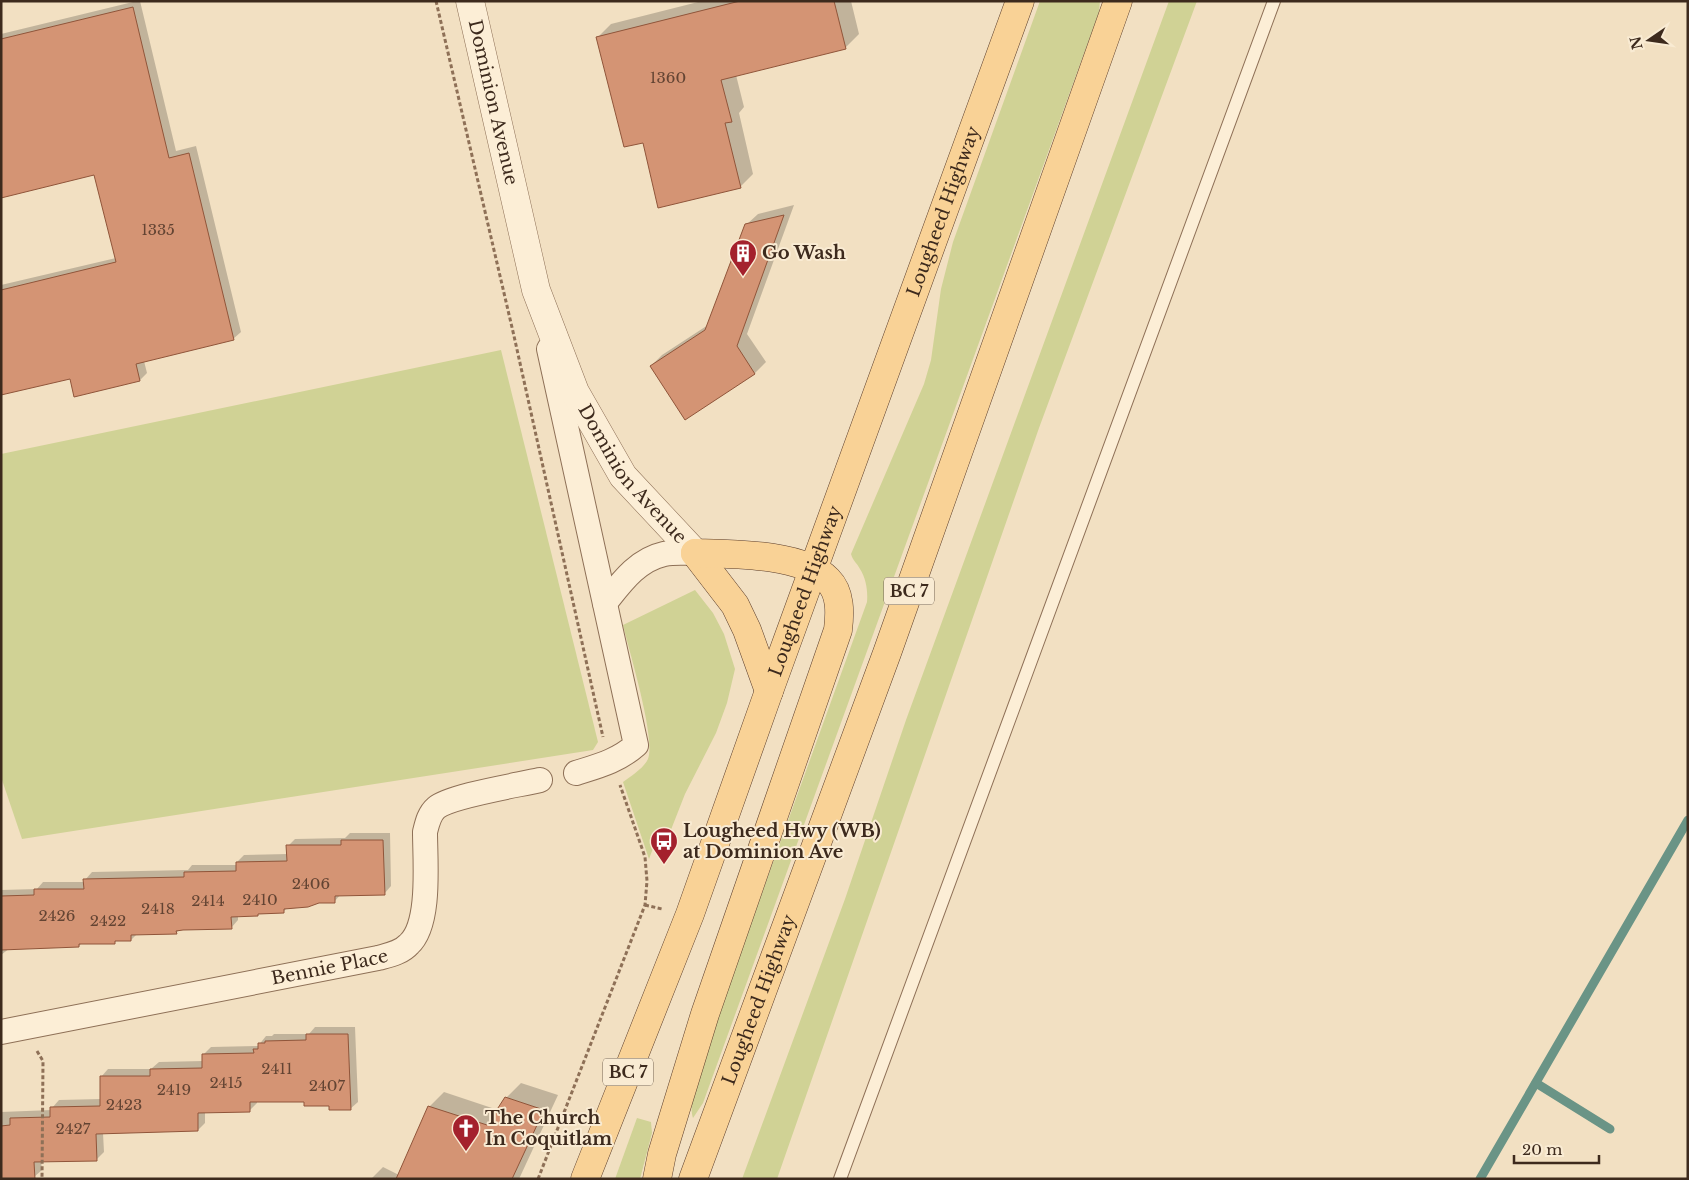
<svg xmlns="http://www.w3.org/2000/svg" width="1689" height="1180" font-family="'Libre Baskerville',serif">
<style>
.green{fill:#d0d295}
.shadow{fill:#0003}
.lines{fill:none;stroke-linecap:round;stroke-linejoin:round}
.stream{stroke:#6a9486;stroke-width:9}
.building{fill:#d49474;stroke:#90553a}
.service-casing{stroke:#8e7057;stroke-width:14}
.minor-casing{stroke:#8e7057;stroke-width:26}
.tertiary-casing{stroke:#8e7057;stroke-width:29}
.primary-casing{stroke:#5c3e2c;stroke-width:29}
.path{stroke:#8e7057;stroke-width:3;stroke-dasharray:4 2.5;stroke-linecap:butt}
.service{stroke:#fceed6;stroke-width:12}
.minor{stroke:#fceed6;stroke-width:24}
.tertiary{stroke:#fceed6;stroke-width:28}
.primary{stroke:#f9d296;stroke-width:28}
.labels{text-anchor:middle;stroke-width:4;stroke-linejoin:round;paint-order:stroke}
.number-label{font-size:15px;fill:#634433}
.shield{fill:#f9ebd3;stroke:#756454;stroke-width:1}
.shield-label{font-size:16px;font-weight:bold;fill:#3d2a1d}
.street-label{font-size:18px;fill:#3d2a1d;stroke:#f9ebd3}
.poi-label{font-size:18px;font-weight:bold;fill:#3d2a1d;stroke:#f9ebd3;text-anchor:start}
</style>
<rect width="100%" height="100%" fill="#f2e0c2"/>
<!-- green -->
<g class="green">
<path d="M 1040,1 L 1100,1 L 1099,12 L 703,1103 L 693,1118 C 687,1100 701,1064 707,1045 L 867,602 C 868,591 866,578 860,569 C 857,563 853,561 851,554 L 924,384 L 931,360 L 941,289 L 953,242 Z"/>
<path d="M 1169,1 L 1197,1 L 1039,428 L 777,1179 L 742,1179 L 845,899 L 906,720 Z"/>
<path d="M 501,350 L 598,742 L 593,750 L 22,839 L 1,777 L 1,454 Z"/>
<path d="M 695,590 L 713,613 L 724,634 L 735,669 L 727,703 L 716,733 L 685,794 L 665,845 L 655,843 L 649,859 L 623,782 C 631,776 644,768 648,759 C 656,738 629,651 623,625 Z"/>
<path d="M 637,1118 L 651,1122 L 652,1133 L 640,1179 L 615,1179 Z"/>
</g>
<!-- shadow -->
<g class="shadow">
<path d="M 137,1 L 140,1 L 176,151 L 196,146 L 241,332 L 233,339 L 144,361 L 147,373 L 140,380 L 75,396 L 71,377 L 1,394 L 1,285 L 116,258 L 95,174 L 1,196 L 1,34 Z"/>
<path d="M 702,1 L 851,1 L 859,34 L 845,48 L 736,75 L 744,107 L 739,113 L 753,174 L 740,187 L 644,141 L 598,37 L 611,24 Z"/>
<path d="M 794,205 L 747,334 L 766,362 L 755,373 L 685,418 L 651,366 L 662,355 L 708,325 L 746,225 L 758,214 Z"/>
<path d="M 350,833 L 390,833 L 391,886 L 384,894 L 341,894 L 334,902 L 319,902 L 288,907 L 283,912 L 238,916 L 238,920 L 231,928 L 180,929 L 176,933 L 137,934 L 131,940 L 117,940 L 115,942 L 82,943 L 79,946 L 10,948 L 1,955 L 1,890 L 37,889 L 43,882 L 85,882 L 85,880 L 92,872 L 188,870 L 192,865 L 237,865 L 237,862 L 244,855 L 288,854 L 288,846 L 295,839 L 345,838 Z"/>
<path d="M 315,1027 L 355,1027 L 358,1102 L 350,1109 L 305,1100 L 257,1101 L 257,1103 L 250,1110 L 205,1112 L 205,1123 L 198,1130 L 103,1133 L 104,1152 L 96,1160 L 41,1161 L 42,1170 L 34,1177 L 1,1178 L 1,1112 L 52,1110 L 52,1108 L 59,1100 L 101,1099 L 101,1077 L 108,1069 L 151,1069 L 159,1062 L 203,1061 L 203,1055 L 211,1047 L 258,1046 L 266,1036 L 272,1036 L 274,1034 L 309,1034 Z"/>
<path d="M 521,1083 L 558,1095 L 519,1179 L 371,1179 L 383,1167 L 399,1175 L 429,1107 L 444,1092 L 498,1110 L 506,1098 Z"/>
</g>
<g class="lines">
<!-- stream -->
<g class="stream">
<path d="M 1536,1083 L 1610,1129"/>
<path d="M 1480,1179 L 1688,820"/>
</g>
</g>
<!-- building -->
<g class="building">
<path d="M 740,1 L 834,1 L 846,49 L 721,80 L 732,122 L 725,123 L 741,188 L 658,208 L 643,143 L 624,147 L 596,37 Z"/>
<path d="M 133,7 L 169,158 L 189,153 L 234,340 L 136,364 L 140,381 L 74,397 L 70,379 L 1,395 L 1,290 L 116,262 L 94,175 L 1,198 L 1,39 Z"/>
<path d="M 784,215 L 737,346 L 755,374 L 685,420 L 650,366 L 705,330 L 745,224 Z"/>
<path d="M 341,840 L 383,840 L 385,895 L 335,896 L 335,903 L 319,903 L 308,907 L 284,909 L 284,913 L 258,914 L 258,916 L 231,917 L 232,929 L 183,930 L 176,931 L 177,934 L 131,935 L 131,941 L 115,941 L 115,944 L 79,944 L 79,947 L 1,950 L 1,896 L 34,895 L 34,889 L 84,889 L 83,879 L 184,877 L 184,872 L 236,871 L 236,862 L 287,861 L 286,845 L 341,845 Z"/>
<path d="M 306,1034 L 348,1034 L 351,1110 L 329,1110 L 329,1106 L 304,1106 L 304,1102 L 250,1102 L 250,1112 L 198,1113 L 198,1131 L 96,1134 L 97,1161 L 34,1162 L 35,1179 L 1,1179 L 1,1126 L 10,1125 L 10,1118 L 50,1117 L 50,1107 L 100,1106 L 100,1076 L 150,1076 L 150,1069 L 202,1068 L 202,1054 L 254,1053 L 253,1049 L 258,1049 L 258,1043 L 265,1043 L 265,1041 L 306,1040 Z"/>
<path d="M 505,1097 L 544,1110 L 512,1179 L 396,1179 L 428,1106 L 487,1125 Z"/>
</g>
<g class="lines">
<!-- service casing -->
<g class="service-casing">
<path id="service" d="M 840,1179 L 1274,1"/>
</g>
<!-- minor casing -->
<g class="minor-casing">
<g id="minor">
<path d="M 549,349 L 636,745 C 618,761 598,766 576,773"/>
<path d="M 605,603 C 621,583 637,560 664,554 C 674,552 685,553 695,553"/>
<path id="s1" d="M 1,1032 L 378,958 C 389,955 401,953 409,944 C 431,924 425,861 425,832 C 427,824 429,814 436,808 C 449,796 519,785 540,780"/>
</g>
</g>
<!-- tertiary casing -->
<g class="tertiary-casing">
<g id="tertiary">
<path id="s2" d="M 470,1 L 536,290 L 575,392 L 623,476 L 695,553"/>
</g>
</g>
<!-- primary casing -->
<g class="primary-casing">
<g id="primary">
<path d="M 695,553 L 735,605 L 747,630 L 769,691"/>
<path id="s3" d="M 585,1179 L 690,914 L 769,691 L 1020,1"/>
<path d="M 657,1179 L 662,1154 L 705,1014 L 838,630 C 840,613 841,593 828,580 C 802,553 730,554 695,553"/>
<path id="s4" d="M 693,1179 L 887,653 L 1118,1"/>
</g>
</g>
<!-- path -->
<g class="path">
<path d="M 436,1 L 514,336 L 603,737"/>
<path d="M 645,905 L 662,909"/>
<path d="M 37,1051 L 43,1061 L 42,1179"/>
<path d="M 538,1179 L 645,905 L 647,881 L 645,857 L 620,785"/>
</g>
<!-- service -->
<use href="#service" class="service"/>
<!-- minor -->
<use href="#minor" class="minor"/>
<!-- tertiary -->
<use href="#tertiary" class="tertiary"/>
<!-- primary -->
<use href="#primary" class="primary"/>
</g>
<!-- icons -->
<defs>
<g id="building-pin" transform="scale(1.4375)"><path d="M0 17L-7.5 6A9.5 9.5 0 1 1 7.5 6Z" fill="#a4212d" stroke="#f9ebd3"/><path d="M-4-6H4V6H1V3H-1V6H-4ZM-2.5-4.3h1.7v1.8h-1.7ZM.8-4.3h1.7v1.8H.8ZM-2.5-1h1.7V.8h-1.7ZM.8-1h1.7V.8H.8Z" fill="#fff"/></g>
<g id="bus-pin" transform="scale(1.4375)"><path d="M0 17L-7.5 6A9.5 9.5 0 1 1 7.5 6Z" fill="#a4212d" stroke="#f9ebd3"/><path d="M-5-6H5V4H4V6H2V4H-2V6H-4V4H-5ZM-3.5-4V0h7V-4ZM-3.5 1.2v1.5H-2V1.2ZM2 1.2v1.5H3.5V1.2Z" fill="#fff"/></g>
<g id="church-pin" transform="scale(1.4375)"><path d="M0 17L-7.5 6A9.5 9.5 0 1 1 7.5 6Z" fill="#a4212d" stroke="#f9ebd3"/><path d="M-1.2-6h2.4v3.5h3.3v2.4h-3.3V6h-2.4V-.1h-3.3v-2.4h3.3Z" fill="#fff"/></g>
</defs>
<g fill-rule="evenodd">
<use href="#building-pin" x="743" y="253"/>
<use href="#bus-pin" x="664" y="841"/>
<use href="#church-pin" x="466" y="1128"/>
</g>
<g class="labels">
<!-- number labels -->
<g class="number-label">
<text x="668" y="83">1360</text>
<text x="158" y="235">1335</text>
<text x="311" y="889">2406</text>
<text x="260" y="905">2410</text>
<text x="208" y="906">2414</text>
<text x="158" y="914">2418</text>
<text x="57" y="921">2426</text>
<text x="108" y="926">2422</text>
<text x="277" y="1074">2411</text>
<text x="226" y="1088">2415</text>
<text x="327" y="1091">2407</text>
<text x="174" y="1095">2419</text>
<text x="124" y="1110">2423</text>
<text x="73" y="1134">2427</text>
</g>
<!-- shield labels -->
<g class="shield">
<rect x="884" y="577.5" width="50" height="27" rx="4"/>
<rect x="603" y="1058.5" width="50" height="27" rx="4"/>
</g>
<g class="shield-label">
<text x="909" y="597">BC 7</text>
<text x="628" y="1078">BC 7</text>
</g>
<!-- street labels -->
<g class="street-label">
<text dy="6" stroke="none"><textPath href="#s2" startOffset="104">Dominion Avenue</textPath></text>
<text dy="6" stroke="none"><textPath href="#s3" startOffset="1032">Lougheed Highway</textPath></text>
<text dy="6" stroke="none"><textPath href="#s2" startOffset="506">Dominion Avenue</textPath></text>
<text dy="6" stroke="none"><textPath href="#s3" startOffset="628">Lougheed Highway</textPath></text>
<text dy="6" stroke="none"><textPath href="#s1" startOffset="335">Bennie Place</textPath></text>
<text dy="6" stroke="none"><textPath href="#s4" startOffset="191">Lougheed Highway</textPath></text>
</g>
<!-- poi labels -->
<g class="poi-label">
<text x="762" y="259">Go Wash</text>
<text x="683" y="837">Lougheed Hwy (WB)<tspan x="683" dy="21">at Dominion Ave</tspan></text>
<text x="485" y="1124">The Church<tspan x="485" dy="21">In Coquitlam</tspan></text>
</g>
</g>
<!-- border -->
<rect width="1689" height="1180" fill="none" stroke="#3d2a1d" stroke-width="5"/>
<!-- north arrow -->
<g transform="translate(1649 40) rotate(257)" stroke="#f9ebd3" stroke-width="4" paint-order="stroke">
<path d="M0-4L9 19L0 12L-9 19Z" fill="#3d2a1d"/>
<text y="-8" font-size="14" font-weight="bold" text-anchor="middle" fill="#3d2a1d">N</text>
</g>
<!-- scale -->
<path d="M1514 1155v8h85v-8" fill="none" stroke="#3d2a1d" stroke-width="2.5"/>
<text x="1522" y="1155" font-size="15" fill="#3d2a1d" stroke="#f9ebd3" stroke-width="4" paint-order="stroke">20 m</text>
</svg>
